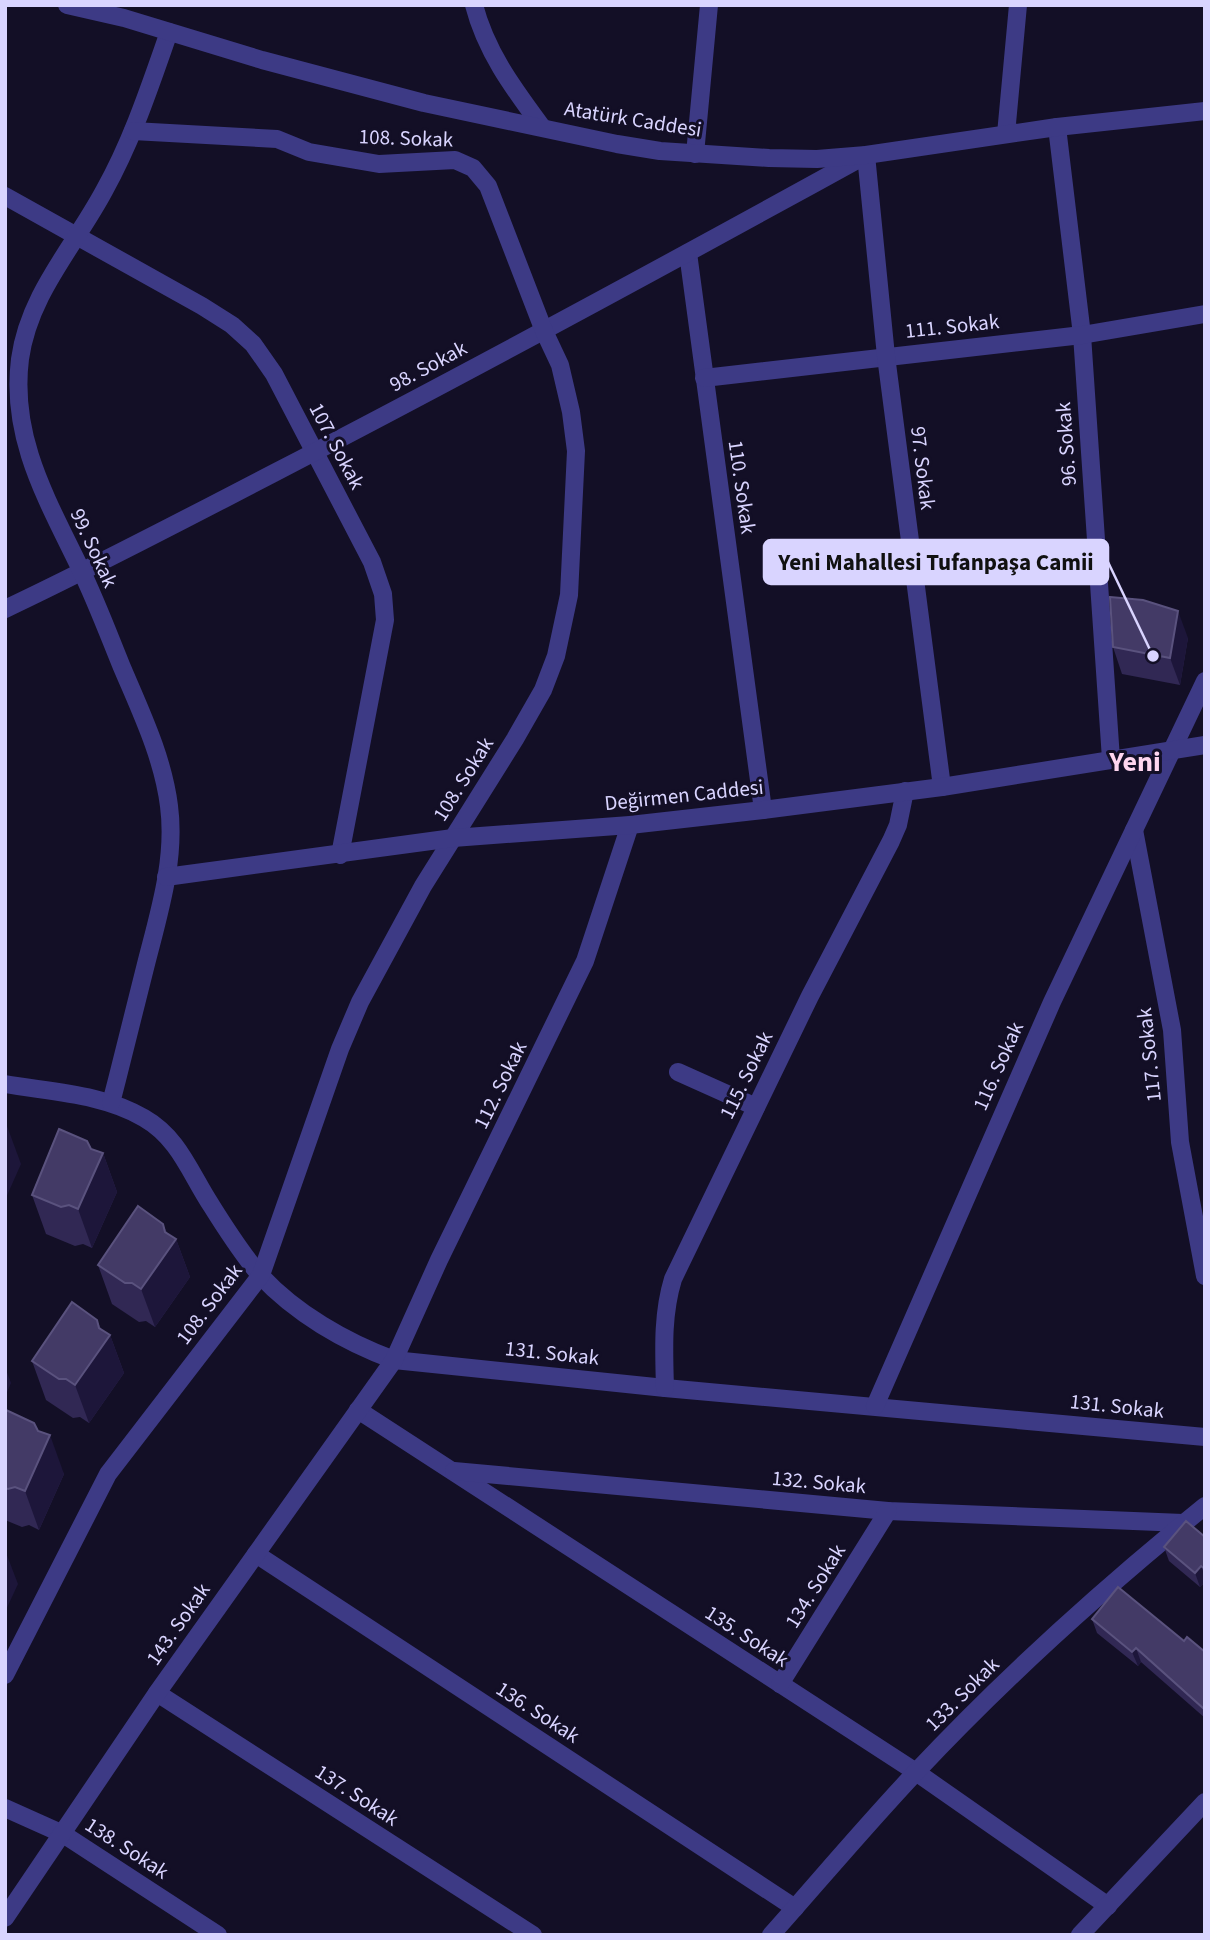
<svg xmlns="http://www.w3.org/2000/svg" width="1210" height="1940" font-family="'Source Sans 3',sans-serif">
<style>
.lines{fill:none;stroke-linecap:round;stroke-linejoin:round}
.minor{stroke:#3d3a85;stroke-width:18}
.tertiary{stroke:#3d3a85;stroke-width:18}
.wall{fill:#312854}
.shaded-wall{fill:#1d163a}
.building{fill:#433a66;stroke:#5a527e;stroke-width:2}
.labels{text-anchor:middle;stroke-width:6;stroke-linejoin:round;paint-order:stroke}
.street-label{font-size:21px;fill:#d9d4ff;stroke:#130f26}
.district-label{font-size:28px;font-weight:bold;fill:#ffd6f0;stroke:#130f26}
.leader{fill:none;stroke:#d9d4ff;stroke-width:2.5}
.callout-dot{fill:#d9d4ff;stroke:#130f26;stroke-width:2.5}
.callout{fill:#d9d4ff;stroke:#d9d4ff;stroke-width:2.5}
.callout-label{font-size:23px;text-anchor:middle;font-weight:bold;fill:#111}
</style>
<rect width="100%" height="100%" fill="#130f26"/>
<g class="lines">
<!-- minor -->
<g class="minor">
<path d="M 474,5 C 486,52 514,89 542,127"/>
<path d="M 1057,127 L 1082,335 L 1111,759"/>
<path d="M 1006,134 L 1018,5"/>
<path d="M 695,154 L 709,5"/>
<path d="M 5,196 L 202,306 L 232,325 L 253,344 L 274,374 L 372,562 L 383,594 L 385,620 L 340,855"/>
<path d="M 688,253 L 763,810"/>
<path d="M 704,378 L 1082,335 L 1205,314"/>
<path d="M 5,609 C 96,566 185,519 274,473 C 473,370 670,263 866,155 L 886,356 L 942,787"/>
<path d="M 1134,830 L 1172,1030 L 1180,1142 L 1205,1276"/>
<path d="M 678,1072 L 756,1107"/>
<path d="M 5,1084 C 51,1092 104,1094 144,1118 C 179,1138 190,1173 211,1205 C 226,1229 242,1254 260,1275 C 295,1313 345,1342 394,1360 L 665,1388 L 1205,1437"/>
<path d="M 111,1103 C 123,1057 134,1011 146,964 C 159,913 176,859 169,806 C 163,757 140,710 121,665 C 108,633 96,601 81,570 C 48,501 10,439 20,359 C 29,294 74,247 104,191 C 132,141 150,86 169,32"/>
<path d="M 665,1388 C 664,1351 662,1315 673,1279 L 810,996 L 891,841 L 898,825 L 905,791"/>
<path d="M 875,1406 L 1052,1002 L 1205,681"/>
<path d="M 358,1410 L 916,1772 L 1108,1906"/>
<path d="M 454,1471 L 888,1511 L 1183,1523"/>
<path d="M 256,1554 L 795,1908"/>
<path d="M 5,1675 L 108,1474 L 261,1275 L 340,1049 L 360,1002 L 423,886 L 515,739 L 543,690 L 556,656 L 569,595 L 576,451 L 571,412 L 560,365 L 544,331 L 488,186 L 473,168 L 455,160 L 379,164 L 309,152 L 277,139 L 133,131"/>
<path d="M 780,1684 L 888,1511"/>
<path d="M 157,1693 L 533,1935"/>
<path d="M 5,1808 L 63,1834 L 218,1935"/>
<path d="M 5,1918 L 157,1693 L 394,1360 L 439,1260 L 585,961 L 630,825"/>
<path d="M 771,1935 C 819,1881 866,1825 916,1772 C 1005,1677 1104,1588 1205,1506"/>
</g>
<!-- tertiary -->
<g class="tertiary">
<path d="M 67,5 L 124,18 L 262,60 L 424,103 L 617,144 L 660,151 L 769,158 L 817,159 L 866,155 L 1057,127 L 1205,111"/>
<path d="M 166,877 L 453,838 L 630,825 L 763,810 L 942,787 L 1205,745"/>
<path d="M 1080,1935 L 1205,1802"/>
</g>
</g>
<!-- wall -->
<g class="wall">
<path d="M 1188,638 L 1180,685 L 1122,674 L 1113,647 Z"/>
<path d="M 91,1149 L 103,1153 L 117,1192 L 92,1248 L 83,1244 L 75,1246 L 46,1234 L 32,1195 Z"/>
<path d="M 163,1224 L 167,1233 L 176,1239 L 190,1277 L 155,1327 L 146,1321 L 139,1322 L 112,1304 L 98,1265 Z"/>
<path d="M 97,1320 L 101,1329 L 110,1335 L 124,1373 L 89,1423 L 80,1417 L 73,1418 L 46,1400 L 32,1361 Z"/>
<path d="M 6,1410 L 38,1431 L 64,1474 L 39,1530 L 29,1525 L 22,1527 L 5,1520 Z"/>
<path d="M 1205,1537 L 1205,1582 L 1200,1587 L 1169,1561 L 1164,1547 Z"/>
<path d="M 1092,1619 L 1184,1641 L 1205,1652 L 1205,1718 L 1141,1662 L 1138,1666 L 1097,1633 Z"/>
</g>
<!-- shaded-wall -->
<g class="shaded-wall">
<path d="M 1178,611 L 1188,638 L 1180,685 L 1170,658 Z"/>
<path d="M 7,1126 L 21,1164 L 5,1200 L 5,1130 Z"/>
<path d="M 103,1153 L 117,1192 L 92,1248 L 78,1209 Z"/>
<path d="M 163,1224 L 171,1246 L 176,1239 L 190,1277 L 155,1327 L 141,1289 L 165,1232 Z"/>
<path d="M 97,1320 L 105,1342 L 110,1335 L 124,1373 L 89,1423 L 75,1385 L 99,1328 Z"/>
<path d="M 5,1367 L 11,1383 L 5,1397 Z"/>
<path d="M 50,1435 L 64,1474 L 39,1530 L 25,1491 Z"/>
<path d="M 5,1550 L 18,1584 L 5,1612 Z"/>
<path d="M 1201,1566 L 1205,1576 L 1205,1582 L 1200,1587 L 1195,1573 Z"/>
<path d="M 1136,1648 L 1141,1662 L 1138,1666 L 1132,1652 Z"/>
</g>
<!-- building -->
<g class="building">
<path d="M 1110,597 L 1143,600 L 1178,611 L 1170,658 L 1113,647 Z"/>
<path d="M 59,1129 L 87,1141 L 91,1149 L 103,1153 L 78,1209 L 69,1205 L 61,1207 L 32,1195 Z"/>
<path d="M 138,1206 L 163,1224 L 165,1232 L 176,1239 L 141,1289 L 132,1283 L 125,1283 L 98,1265 Z"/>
<path d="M 72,1302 L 97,1320 L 99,1328 L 110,1335 L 75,1385 L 66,1379 L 59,1379 L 32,1361 Z"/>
<path d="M 6,1410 L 34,1423 L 38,1431 L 50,1435 L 25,1491 L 15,1487 L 8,1489 L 5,1488 Z"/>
<path d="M 1186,1521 L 1205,1537 L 1205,1569 L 1201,1566 L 1195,1573 L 1164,1547 Z"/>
<path d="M 1118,1587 L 1184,1641 L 1187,1637 L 1205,1652 L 1205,1706 L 1203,1708 L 1136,1648 L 1132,1652 L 1092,1619 Z"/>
</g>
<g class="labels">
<!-- street labels -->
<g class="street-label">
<text transform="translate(633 119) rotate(9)" y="7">Atatürk Caddesi</text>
<text transform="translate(406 138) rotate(2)" y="7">108. Sokak</text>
<text transform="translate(952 326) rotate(-6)" y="7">111. Sokak</text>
<text transform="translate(428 366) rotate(-28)" y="7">98. Sokak</text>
<text transform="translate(1066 444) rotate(-94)" y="7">96. Sokak</text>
<text transform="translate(337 446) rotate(62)" y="7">107. Sokak</text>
<text transform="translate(923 468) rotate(83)" y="7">97. Sokak</text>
<text transform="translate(742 487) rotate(82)" y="7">110. Sokak</text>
<text transform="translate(94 548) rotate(65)" y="7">99. Sokak</text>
<text transform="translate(463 779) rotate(-58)" y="7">108. Sokak</text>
<text transform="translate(684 795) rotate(-6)" y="7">Değirmen Caddesi</text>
<text transform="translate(1149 1055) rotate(-96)" y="7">117. Sokak</text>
<text transform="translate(998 1066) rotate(-66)" y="7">116. Sokak</text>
<text transform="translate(746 1075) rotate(-64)" y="7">115. Sokak</text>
<text transform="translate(500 1085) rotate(-64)" y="7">112. Sokak</text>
<text transform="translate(209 1304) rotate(-53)" y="7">108. Sokak</text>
<text transform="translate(552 1353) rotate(6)" y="7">131. Sokak</text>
<text transform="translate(1117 1406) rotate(6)" y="7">131. Sokak</text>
<text transform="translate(819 1482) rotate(5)" y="7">132. Sokak</text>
<text transform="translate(815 1586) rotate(-58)" y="7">134. Sokak</text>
<text transform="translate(178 1624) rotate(-55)" y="7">143. Sokak</text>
<text transform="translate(747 1636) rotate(33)" y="7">135. Sokak</text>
<text transform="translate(962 1694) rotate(-45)" y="7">133. Sokak</text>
<text transform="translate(538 1712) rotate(33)" y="7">136. Sokak</text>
<text transform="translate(357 1795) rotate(33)" y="7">137. Sokak</text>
<text transform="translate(127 1848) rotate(33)" y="7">138. Sokak</text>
</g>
<!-- district labels -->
<g class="district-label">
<text x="1135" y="771">Yeni</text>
</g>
</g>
<!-- callouts -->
<path class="leader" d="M1153 656L1108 562"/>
<circle class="callout-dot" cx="1153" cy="656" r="7"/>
<rect class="callout" x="764" y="540" width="344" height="44" rx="7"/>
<g class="callout-label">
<text x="936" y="570">Yeni Mahallesi Tufanpaşa Camii</text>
</g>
<!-- border -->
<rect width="1210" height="1940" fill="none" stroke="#d9d4ff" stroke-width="14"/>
</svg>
